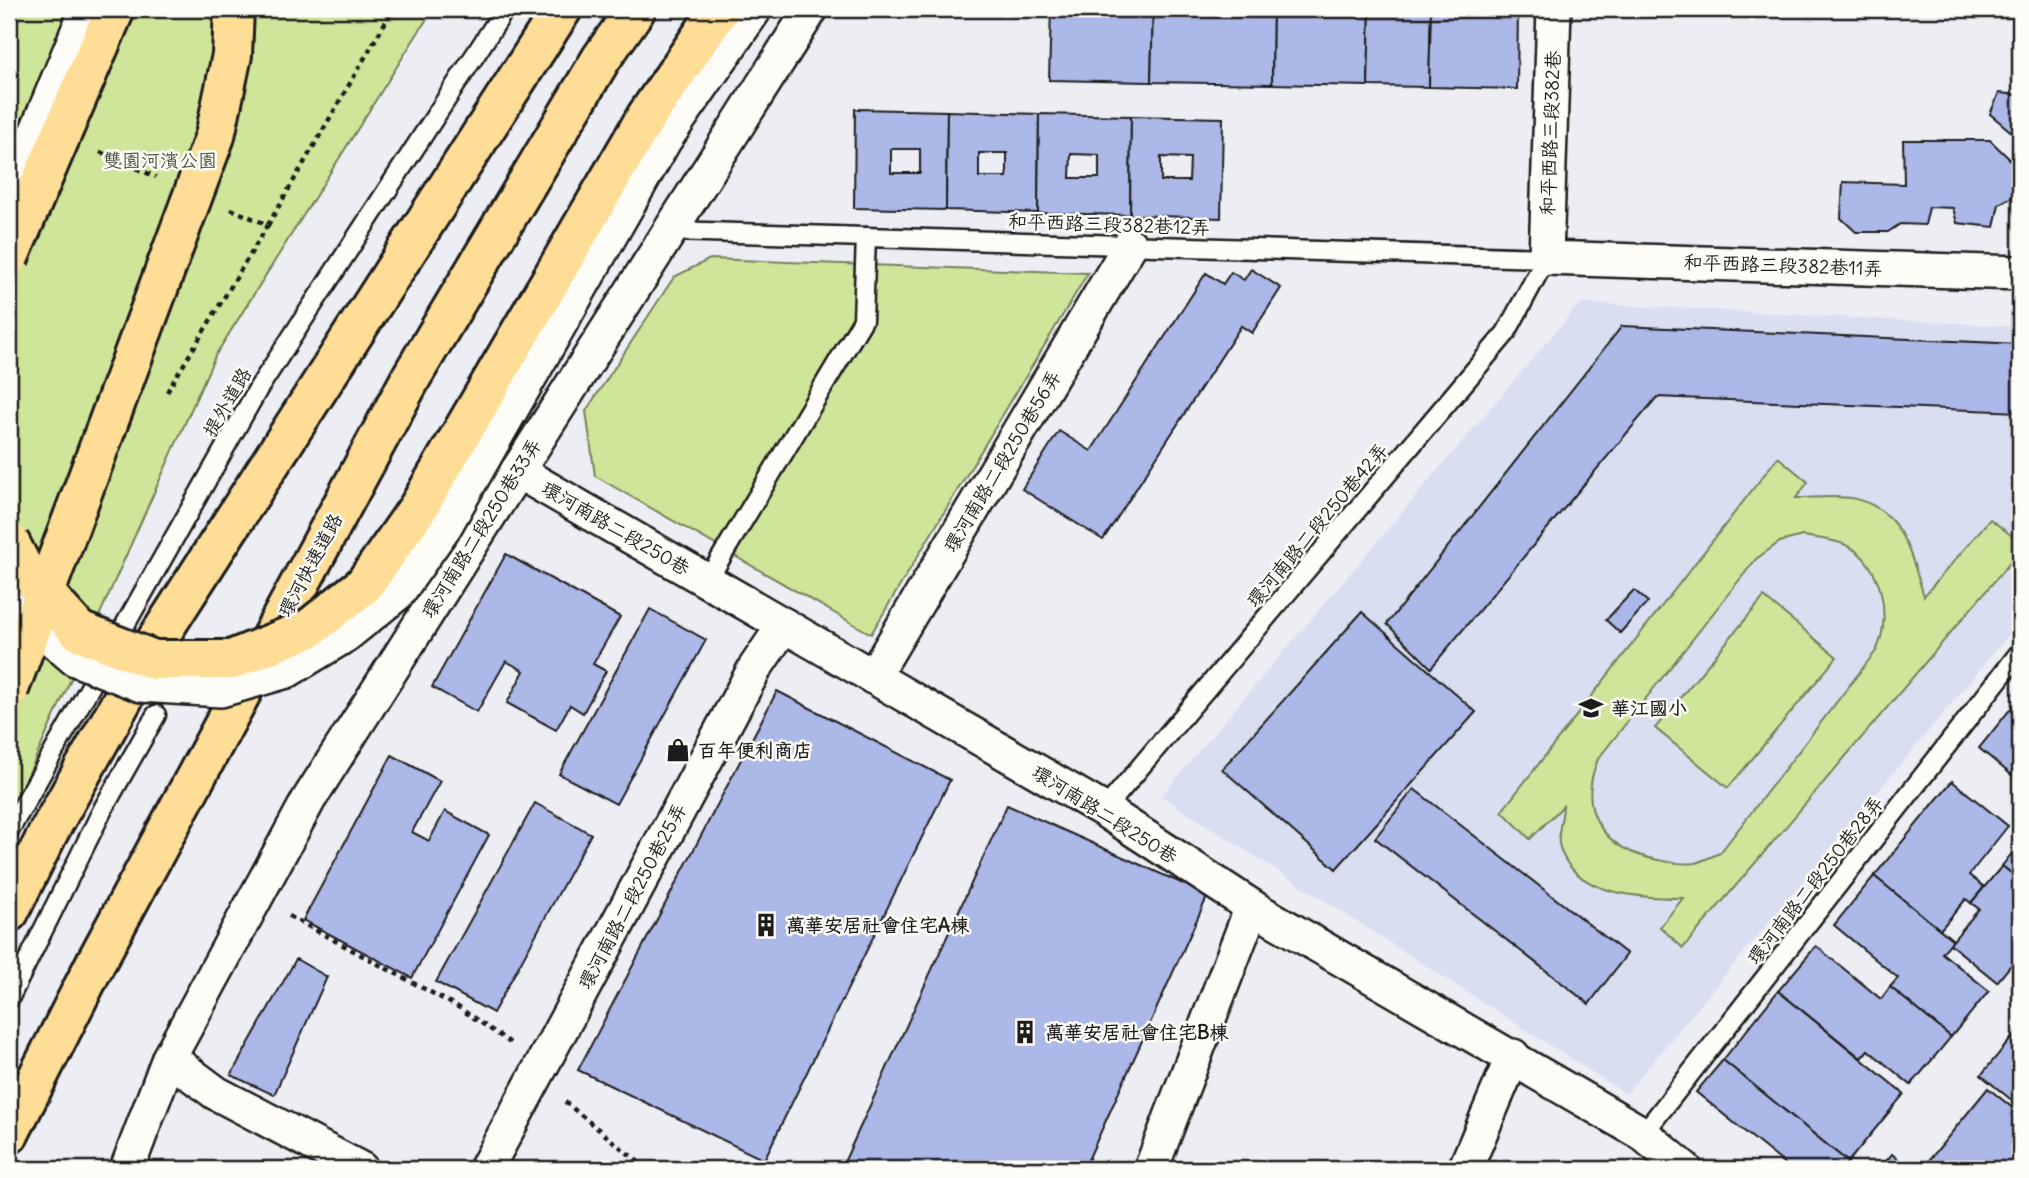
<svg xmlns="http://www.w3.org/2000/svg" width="2029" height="1178" font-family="Delius,'LXGW WenKai TC',sans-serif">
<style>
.built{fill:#d9def0}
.green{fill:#cee59a;stroke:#75805b;stroke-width:2;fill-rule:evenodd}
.building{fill:#abb8e8;stroke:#1c1c1c;stroke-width:2;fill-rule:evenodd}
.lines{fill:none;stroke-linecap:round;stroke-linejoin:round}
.service-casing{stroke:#1c1c1c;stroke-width:23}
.minor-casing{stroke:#1c1c1c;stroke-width:38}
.trunk-casing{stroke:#1c1c1c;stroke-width:44}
.path{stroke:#1c1c1c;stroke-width:4.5;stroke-dasharray:5 5;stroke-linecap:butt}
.service{stroke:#fdfcf7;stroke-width:18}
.minor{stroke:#fdfcf7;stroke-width:33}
.trunk{stroke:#fedd96;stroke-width:38}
.minor-bridge-casing{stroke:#1c1c1c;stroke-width:38;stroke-linecap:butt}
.trunk-bridge-casing{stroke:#1c1c1c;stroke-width:44;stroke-linecap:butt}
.minor-bridge{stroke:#fdfcf7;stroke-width:33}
.trunk-bridge{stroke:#fedd96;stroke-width:38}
.labels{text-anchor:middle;stroke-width:5;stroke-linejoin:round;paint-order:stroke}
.street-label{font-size:19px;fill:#1c1c1c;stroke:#fdfcf7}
.park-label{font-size:19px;fill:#515842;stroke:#fdfcf7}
.poi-label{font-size:19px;font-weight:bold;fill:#1c1c1c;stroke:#fdfcf7;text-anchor:start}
</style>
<rect width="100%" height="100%" fill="#edeef4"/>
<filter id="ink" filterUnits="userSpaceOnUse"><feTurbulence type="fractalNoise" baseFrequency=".0143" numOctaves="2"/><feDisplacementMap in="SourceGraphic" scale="14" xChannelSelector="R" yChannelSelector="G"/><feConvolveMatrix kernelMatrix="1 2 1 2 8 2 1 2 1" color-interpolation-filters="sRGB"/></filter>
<g filter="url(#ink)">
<!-- built -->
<path class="built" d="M 1580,303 L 2020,327 L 2020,621 L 1626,1094 L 1161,796 Z"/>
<!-- green -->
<g class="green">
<path d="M 9,9 L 433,9 L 215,356 L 9,818 Z"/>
<path d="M 710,259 L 1088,273 L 871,634 L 595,476 L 586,411 L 674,277 Z"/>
<path d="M 1778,457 L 1808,482 L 1796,498 C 1815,498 1838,495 1856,499 C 1903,510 1911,557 1924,596 L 1990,519 L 2020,542 L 2020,551 L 1683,948 L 1660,927 L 1683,898 C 1641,898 1571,896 1559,844 C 1557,833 1563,817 1563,806 L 1530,839 L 1502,811 ZM 1802,536 C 1817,538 1832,539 1846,545 C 1883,562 1892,619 1876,651 L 1720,853 C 1712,856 1703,861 1695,863 C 1684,865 1669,862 1658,860 C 1604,850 1576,812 1598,759 L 1756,559 L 1780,542 Z"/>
<path d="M 1764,597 L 1837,657 L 1728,788 L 1655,728 Z"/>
</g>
<!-- building -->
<g class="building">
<path d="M 1051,9 L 1153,9 L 1151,82 L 1049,80 Z"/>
<path d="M 1153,9 L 1273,9 L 1272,84 L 1151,82 Z"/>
<path d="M 1273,9 L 1370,9 L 1368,86 L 1272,84 Z"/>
<path d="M 1370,9 L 1431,9 L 1429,87 L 1368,86 Z"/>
<path d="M 1431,9 L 1518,9 L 1517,89 L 1429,87 Z"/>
<path d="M 1999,93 L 2020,95 L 2020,139 L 1990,114 Z"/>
<path d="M 855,109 L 947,111 L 946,210 L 854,208 ZM 891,149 L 920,149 L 920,173 L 891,173 Z"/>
<path d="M 947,111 L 1039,114 L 1038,213 L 946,210 ZM 979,153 L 1007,153 L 1007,177 L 979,177 Z"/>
<path d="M 1039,114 L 1131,116 L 1130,215 L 1038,213 ZM 1071,154 L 1099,155 L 1099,178 L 1070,178 Z"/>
<path d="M 1131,116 L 1223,118 L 1221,218 L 1130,215 ZM 1161,157 L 1190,158 L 1189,181 L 1161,181 Z"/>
<path d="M 1903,140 L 1990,140 L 2020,169 L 2016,195 L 1999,204 L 1994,227 L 1957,223 L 1953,208 L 1929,207 L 1925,225 L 1900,224 L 1888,232 L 1856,232 L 1841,218 L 1843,182 L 1904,184 Z"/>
<path d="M 1251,269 L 1281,288 L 1252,333 L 1241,326 L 1103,540 L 1022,489 L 1059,431 L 1091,451 L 1206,273 L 1223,284 L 1231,272 L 1244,280 Z"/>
<path d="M 1622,326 L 2020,344 L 2020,412 L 1657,397 L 1431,668 L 1387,624 Z"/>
<path d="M 506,554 L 620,617 L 593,664 L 606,671 L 583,713 L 570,705 L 556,730 L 507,703 L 524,671 L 506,661 L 477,712 L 432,687 Z"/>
<path d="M 1634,590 L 1648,602 L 1620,633 L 1606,620 Z"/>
<path d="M 650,609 L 706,640 L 616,804 L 559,774 Z"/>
<path d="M 1362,612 L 1476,712 L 1336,869 L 1222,769 Z"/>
<path d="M 777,691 L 950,780 L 764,1160 L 578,1070 Z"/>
<path d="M 2020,697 L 2020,782 L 1979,748 Z"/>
<path d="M 392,755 L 440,781 L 412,832 L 429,841 L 445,811 L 489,835 L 412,978 L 303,920 Z"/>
<path d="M 1952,781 L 2008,826 L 1969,875 L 1984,887 L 1971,903 L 1966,899 L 1940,930 L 1874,876 Z"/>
<path d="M 1414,789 L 1627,954 L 1589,1004 L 1375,838 Z"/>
<path d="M 535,803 L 591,834 L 493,1013 L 436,982 Z"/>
<path d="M 1007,805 L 1208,895 L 1084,1169 L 841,1169 Z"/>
<path d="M 2020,843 L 2020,880 L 2002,866 Z"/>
<path d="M 2002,866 L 2020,880 L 2020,954 L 1997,982 L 1950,944 L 1979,909 L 1971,903 Z"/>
<path d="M 1874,876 L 1953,940 L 1942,953 L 1989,991 L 1951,1037 L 1890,987 L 1898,978 L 1834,925 Z"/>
<path d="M 1816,946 L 1881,999 L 1890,987 L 1951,1037 L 1911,1085 L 1868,1050 L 1861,1058 L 1778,991 Z"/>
<path d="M 296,959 L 327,977 L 274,1095 L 231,1075 Z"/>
<path d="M 1778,991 L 1904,1094 L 1848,1162 L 1723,1060 Z"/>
<path d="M 2020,1028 L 2020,1107 L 1981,1075 Z"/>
<path d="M 1723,1060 L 1848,1162 L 1842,1169 L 1791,1169 L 1696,1092 Z"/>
<path d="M 1988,1088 L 2020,1114 L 2020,1169 L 1922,1169 Z"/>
<path d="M 1892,1154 L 1910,1169 L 1880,1169 Z"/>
</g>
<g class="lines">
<!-- service casing -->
<g class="service-casing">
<g id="service">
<path d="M 671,231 L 1546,258 L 1506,333 L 1104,810"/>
<path d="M 707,581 L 863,320 L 866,237"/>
<path d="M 9,831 L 258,389 L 505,9"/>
<path d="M 9,999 L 103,809 L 156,715"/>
<path d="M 1643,1134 L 2020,652"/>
</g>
</g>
<!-- minor casing -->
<g class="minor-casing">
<g id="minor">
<path d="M 1554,9 L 1546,258 L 2020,273"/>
<path d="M 517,471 L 1104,810 L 1257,910 L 1643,1134 L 1685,1169"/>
<path d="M 873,677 L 1130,245"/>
<path d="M 169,1058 L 216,1093 L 361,1169"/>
<path d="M 127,1169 L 169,1058 L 309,799 L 811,9"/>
<path d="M 486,1169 L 755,668 L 784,625"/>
<path d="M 1151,1169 L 1252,907"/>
<path d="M 1465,1169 L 1513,1056"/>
</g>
</g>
<!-- trunk casing -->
<g class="trunk-casing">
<g id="trunk">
<path d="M 215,136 L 232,55 L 234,9"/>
<path d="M 9,912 L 48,833 L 149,652 L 562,9"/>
<path d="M 9,1134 L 96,962 L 412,376 L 601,59 L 636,9"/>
</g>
</g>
<!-- path -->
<g class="path">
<path d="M 100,152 L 156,177"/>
<path d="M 231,209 L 268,225 L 393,9"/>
<path d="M 167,392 L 268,225"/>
<path d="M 289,916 L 458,1007 L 512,1044"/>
<path d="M 565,1102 L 647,1169"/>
</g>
<!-- service -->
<use href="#service" class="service"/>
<!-- minor -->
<use href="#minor" class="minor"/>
<!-- trunk -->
<use href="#trunk" class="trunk"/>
<!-- minor-bridge casing -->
<g class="minor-bridge-casing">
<g id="minor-bridge">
<path d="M 9,198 L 87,9"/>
<path d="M 9,595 L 20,612 L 75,659 L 141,685 L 221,690 L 287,671 L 346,635 L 397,594 L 445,526 L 664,141 L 755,9"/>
</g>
</g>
<!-- trunk-bridge casing -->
<g class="trunk-bridge-casing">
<g id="trunk-bridge">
<path d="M 9,257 L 115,9"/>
<path d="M 9,541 L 24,570 L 79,631 L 154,660 L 231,660 L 310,628 L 364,585 L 418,508 L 646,117 L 720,9"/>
<path d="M 9,689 L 215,136"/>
</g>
</g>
<!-- minor-bridge -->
<use href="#minor-bridge" class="minor-bridge"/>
<!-- trunk-bridge -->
<use href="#trunk-bridge" class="trunk-bridge"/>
</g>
</g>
<!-- icons -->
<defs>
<g id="school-bare" transform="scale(1.89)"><path d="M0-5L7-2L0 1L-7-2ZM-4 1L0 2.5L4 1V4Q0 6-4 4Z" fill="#1c1c1c" stroke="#fdfcf7" stroke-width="2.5" paint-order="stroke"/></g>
<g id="shop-bare" transform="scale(1.89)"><path d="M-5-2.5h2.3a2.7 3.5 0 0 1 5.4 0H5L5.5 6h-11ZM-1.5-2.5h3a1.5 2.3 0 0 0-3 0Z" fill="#1c1c1c" stroke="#fdfcf7" stroke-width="2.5" paint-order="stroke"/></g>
<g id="building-bare" transform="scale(1.89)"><path d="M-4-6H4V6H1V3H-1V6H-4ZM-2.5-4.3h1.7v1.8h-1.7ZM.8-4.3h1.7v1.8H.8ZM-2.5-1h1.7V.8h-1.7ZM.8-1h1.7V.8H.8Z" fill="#1c1c1c" stroke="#fdfcf7" stroke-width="2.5" paint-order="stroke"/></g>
</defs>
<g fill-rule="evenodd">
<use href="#school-bare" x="1591" y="708"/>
<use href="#shop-bare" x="678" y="750"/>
<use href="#building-bare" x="766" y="925"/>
<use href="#building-bare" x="1025" y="1032"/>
</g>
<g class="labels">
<!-- street labels -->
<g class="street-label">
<text transform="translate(1550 133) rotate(-88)" y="7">和平西路三段382巷</text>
<text transform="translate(1109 224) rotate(2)" y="7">和平西路三段382巷12弄</text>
<text transform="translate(1783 265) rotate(2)" y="7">和平西路三段382巷11弄</text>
<text transform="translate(227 402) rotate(-60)" y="7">提外道路</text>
<text transform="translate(1002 461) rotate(-59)" y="7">環河南路二段250巷56弄</text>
<text transform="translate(1317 525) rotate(-50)" y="7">環河南路二段250巷42弄</text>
<text transform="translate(481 528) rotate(-58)" y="7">環河南路二段250巷33弄</text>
<text transform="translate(616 528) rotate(30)" y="7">環河南路二段250巷</text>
<text transform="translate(310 565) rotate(-62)" y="7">環河快速道路</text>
<text transform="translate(1105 814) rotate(32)" y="7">環河南路二段250巷</text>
<text transform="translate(1815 880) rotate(-52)" y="7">環河南路二段250巷28弄</text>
<text transform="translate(632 896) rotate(-62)" y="7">環河南路二段250巷25弄</text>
</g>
<!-- park labels -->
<g class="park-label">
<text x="160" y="167">雙園河濱公園</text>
</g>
<!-- poi labels -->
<g class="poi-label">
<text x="1611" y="715">華江國小</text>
<text x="698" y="757">百年便利商店</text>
<text x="786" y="932">萬華安居社會住宅A棟</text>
<text x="1045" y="1039">萬華安居社會住宅B棟</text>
</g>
</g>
<!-- margin -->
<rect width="2029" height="1178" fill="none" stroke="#fdfcf7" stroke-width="35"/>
<rect x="18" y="18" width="1994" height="1143" fill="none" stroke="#1c1c1c" stroke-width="2.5" filter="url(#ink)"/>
</svg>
